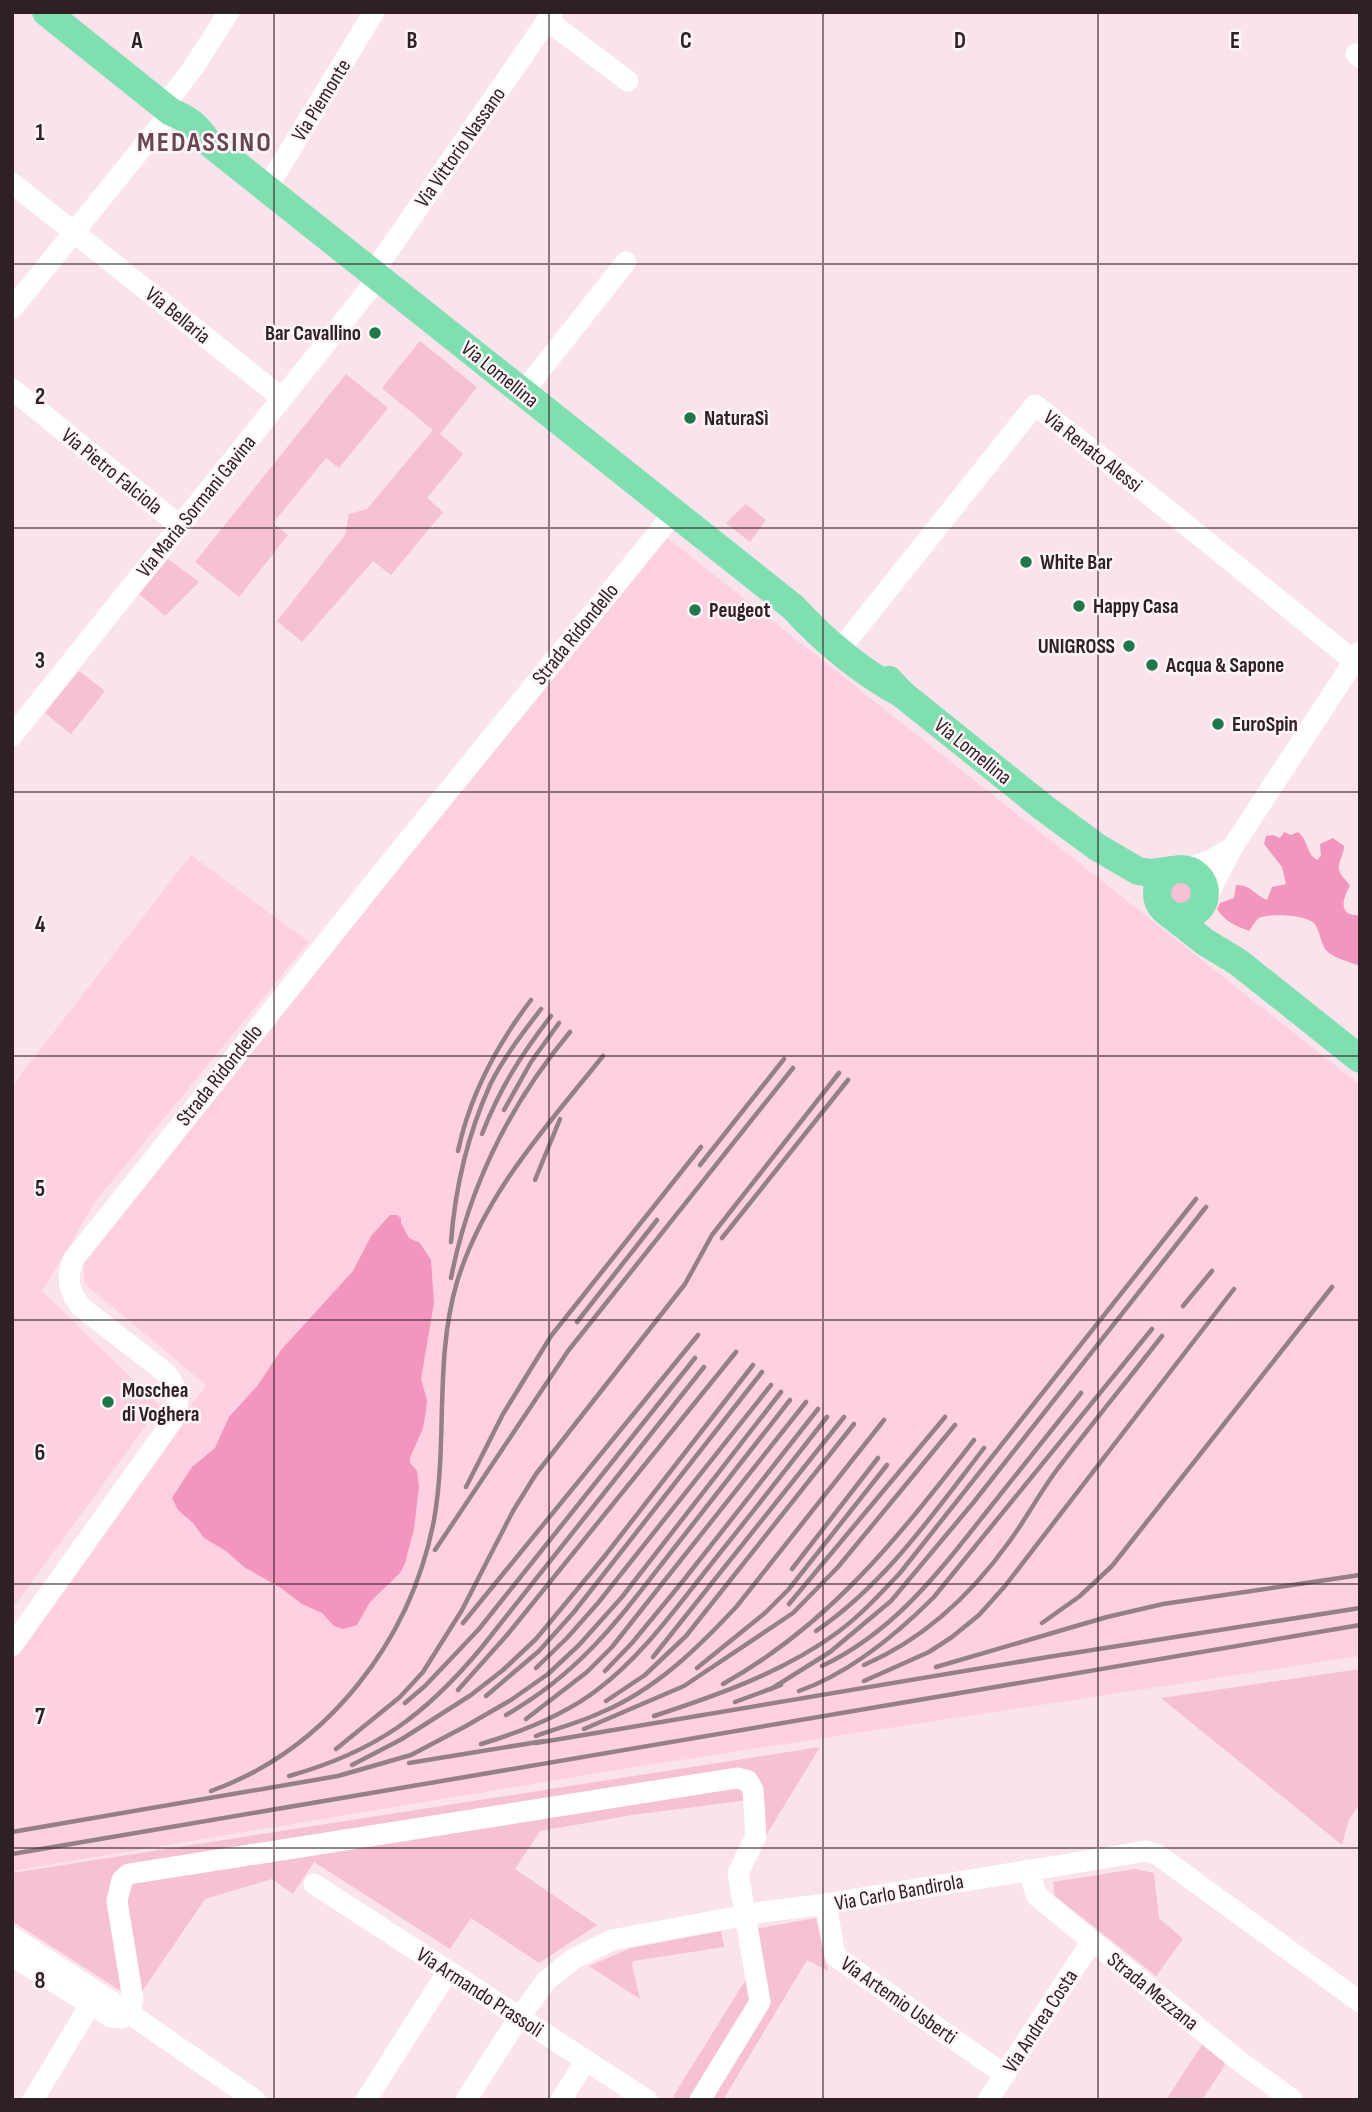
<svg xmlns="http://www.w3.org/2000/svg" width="1372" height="2112" font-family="'Sofia Sans Condensed',sans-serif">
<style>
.built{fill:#ffcfe2}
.green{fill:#f6c0d5}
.forest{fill:#f396be}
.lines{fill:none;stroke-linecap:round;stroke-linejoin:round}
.minor{stroke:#fff;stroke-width:21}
.major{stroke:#7fdfb0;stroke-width:28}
.rail{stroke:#948088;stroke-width:4.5}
.grid{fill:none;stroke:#2f2026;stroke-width:2;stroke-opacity:0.55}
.poi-dot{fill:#20774a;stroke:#fdf5f8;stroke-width:2.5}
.labels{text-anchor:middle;stroke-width:5;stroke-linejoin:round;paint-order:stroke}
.street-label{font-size:21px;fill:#2f2026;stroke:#fdf5f8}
.poi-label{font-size:21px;font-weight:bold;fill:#2f2026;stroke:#fdf5f8;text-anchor:start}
.district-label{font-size:28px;font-weight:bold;letter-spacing:2px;fill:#684755;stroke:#fdf5f8}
.grid-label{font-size:23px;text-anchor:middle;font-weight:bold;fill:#2f2026;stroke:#fdf5f8;stroke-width:5;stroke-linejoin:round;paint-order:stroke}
</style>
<rect width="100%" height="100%" fill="#fbe3ec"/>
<!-- built -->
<g class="built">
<path d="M 665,536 L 1360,1085 L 1360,1656 L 628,1768 L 12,1871 L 12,1646 L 206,1385 L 84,1283 L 84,1261 Z"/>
<path d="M 191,855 L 309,942 L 95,1202 L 42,1291 L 160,1406 L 12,1609 L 12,1328 L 15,1323 L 12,1320 L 12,1086 Z"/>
</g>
<!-- green -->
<g class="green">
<path d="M 420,341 L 477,387 L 440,434 L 463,454 L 427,498 L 443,512 L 391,575 L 373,561 L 302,642 L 277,621 L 345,535 L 349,514 L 367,509 L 433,430 L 382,388 Z"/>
<path d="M 346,374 L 388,408 L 339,468 L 326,458 L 273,523 L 288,535 L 239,597 L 195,562 Z"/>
<path d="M 746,504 L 766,520 L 750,542 L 726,523 Z"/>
<path d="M 168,559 L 199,582 L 165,616 L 139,594 Z"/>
<path d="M 79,671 L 105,691 L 71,734 L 45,713 Z"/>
<circle cx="1182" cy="893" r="13"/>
<path d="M 1360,1669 L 1360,1804 L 1349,1819 L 1342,1845 L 1161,1698 Z"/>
<path d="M 820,1747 L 762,1842 L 749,1800 L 632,1815 L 540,1831 L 515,1869 L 597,1925 L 539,1963 L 471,1918 L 450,1949 L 314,1862 L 293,1894 L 272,1879 L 205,1899 L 139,1996 L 127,1995 L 12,1921 L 12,1873 Z"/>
<path d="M 1135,1869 L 1154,1873 L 1159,1918 L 1183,1939 L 1156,1976 L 1055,1896 L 1053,1882 Z"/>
<path d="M 816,1918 L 828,1971 L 807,1960 L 723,2100 L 671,2100 L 746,1979 L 738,1932 Z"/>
<path d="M 721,1931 L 724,1947 L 633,1961 L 632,1965 L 640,1999 L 589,1966 L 631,1948 Z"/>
<path d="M 1205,2040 L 1221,2054 L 1225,2065 L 1202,2100 L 1166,2100 Z"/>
</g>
<!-- forest -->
<g class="forest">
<path d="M 1284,832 L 1291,835 L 1298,832 C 1309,840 1305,853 1317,860 L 1321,856 L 1320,844 L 1333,838 L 1344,846 C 1344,855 1337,863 1339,870 C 1340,875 1347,881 1350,886 C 1342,899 1338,917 1360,915 L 1360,966 C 1350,962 1337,959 1329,953 C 1320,946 1321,932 1314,923 C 1306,915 1269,913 1259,918 C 1255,921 1252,927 1249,931 C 1236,926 1224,921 1217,909 L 1220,903 L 1234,898 L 1236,885 C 1250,884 1255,895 1267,900 L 1272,887 L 1286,884 L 1282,867 L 1264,844 L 1266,836 L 1273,835 L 1280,838 Z"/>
<path d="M 390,1215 L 397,1215 L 401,1218 L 401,1223 L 409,1238 L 420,1243 L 431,1260 L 434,1303 L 421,1379 L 427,1400 L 426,1411 L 423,1428 L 410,1458 L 410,1463 L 417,1471 L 419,1486 L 414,1529 L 405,1563 L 400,1573 L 370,1602 L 357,1625 L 343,1629 L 334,1626 L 322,1613 L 302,1604 L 281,1588 L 244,1567 L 226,1551 L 204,1538 L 193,1523 L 178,1510 L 172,1498 L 192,1467 L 215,1448 L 229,1417 L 258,1385 L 281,1350 L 353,1271 L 371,1236 Z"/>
</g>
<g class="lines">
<!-- minor -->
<g class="minor">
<path d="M 548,21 L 628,81"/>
<path d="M 1356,54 L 1360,57"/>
<path d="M 164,106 L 193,68 L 229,12"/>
<path d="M 12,183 L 282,398"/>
<path d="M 267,188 L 374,12"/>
<path d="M 373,273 L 553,12"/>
<path d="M 12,309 L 171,112"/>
<path d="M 12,389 L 180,526"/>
<path d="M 523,392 L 626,262"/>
<path d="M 846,642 L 1035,405 L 1153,498 L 1354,661"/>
<path d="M 12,736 L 379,277"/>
<path d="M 1187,869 L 1211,860 L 1230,849"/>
<path d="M 1205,901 L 1232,848 L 1360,652"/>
<path d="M 12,1646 L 173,1420 C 181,1401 178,1389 166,1373 L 81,1307 C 69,1292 66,1279 73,1260 L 385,869 L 674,513"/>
<path d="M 1028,1870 L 1037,1896 L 1239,2061 L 1293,2100"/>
<path d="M 314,1884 L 647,2100"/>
<path d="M 826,1904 L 835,1956 L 1005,2075"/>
<path d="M 12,1937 L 111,2001 L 255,2100"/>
<path d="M 12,1956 L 111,2017 L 122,2018 L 130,2014 L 133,1999 L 117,1901 L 122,1880 L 129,1874 L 737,1778 L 748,1781 L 753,1790 L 756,1836 L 738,1873 L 760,2002 L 700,2100"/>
<path d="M 33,2100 L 90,2005"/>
<path d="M 366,2100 L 448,1971"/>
<path d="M 466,2100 L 516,2022 L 546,1981 L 573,1959 L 612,1940 L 763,1912 L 826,1904 L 1146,1851 L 1158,1855 L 1360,2002"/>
<path d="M 561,2100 L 586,2060"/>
<path d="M 988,2100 L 1092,1941"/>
</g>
<!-- major -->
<g class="major">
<path d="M 46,12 L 171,112 C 189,119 197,126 208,142 L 793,607 C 825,642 860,671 902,694"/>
<path d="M 889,680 L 902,694 L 1044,808 L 1097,847 L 1138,871 L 1151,873 L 1171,870"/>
<circle cx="1181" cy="893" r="24"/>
<path d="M 1168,913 L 1205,942 L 1238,962 L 1360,1059"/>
</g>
<!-- rail -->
<g class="rail">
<path d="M 504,1110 L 531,1062 L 559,1023"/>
<path d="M 482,1134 C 500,1088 521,1055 551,1016"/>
<path d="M 458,1151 C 470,1094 496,1046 531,1000"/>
<path d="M 700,1165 L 784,1059"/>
<path d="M 535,1180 L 560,1119"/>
<path d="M 722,1238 L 848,1080"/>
<path d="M 451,1242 C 455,1189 468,1134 490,1085 C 503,1058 523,1033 541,1009"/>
<path d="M 451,1278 C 469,1186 510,1104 570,1032"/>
<path d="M 1183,1306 L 1212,1271"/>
<path d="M 577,1322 L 657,1220"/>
<path d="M 466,1487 L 503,1414 L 551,1336 L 701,1147"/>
<path d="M 435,1550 L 568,1351 L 793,1068"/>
<path d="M 792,1569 L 878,1458"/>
<path d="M 789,1604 L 945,1417"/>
<path d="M 463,1623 L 698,1335"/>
<path d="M 1042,1623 L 1080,1596 L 1112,1566 L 1332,1287"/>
<path d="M 816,1631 C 885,1584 934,1513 984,1448"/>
<path d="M 653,1657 L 844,1417"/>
<path d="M 864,1665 C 924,1639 971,1595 1009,1542 C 1026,1519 1039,1494 1056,1471 C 1091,1425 1127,1381 1162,1336"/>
<path d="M 822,1666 C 895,1631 939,1572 988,1510 C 1019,1471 1050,1432 1081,1393"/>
<path d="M 936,1667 L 1107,1617 L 1163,1604 L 1360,1575"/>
<path d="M 536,1668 L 567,1638 L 598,1603 L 771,1385"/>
<path d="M 697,1668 L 765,1613 L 789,1589 L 887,1465"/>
<path d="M 605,1671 L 632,1643 L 683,1581 L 818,1409"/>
<path d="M 864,1681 L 929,1652 L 952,1637 L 979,1615 L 1005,1586 L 1234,1289"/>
<path d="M 723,1684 C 832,1623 898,1537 974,1440"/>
<path d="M 771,1689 L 830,1652 L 891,1601 L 973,1503 L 1206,1207"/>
<path d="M 458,1690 L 507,1635 L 736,1352"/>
<path d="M 799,1691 C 850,1673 896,1635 934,1597 L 1152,1329"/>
<path d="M 486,1696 L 539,1651 L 574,1612 L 762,1372"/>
<path d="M 606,1701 L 645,1675 L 686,1636 L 854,1424"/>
<path d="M 735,1702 L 781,1685"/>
<path d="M 405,1703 L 425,1686 L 479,1629 L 695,1358"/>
<path d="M 506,1715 C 583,1671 622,1615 675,1547 C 713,1498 752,1449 790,1400"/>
<path d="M 654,1716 C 718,1695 784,1672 838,1632 C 861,1615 881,1593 900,1573 L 1196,1199"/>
<path d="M 526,1719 L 587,1672 L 612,1647 L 806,1402"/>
<path d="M 584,1729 L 684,1686 L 793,1613 L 838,1567 L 955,1425"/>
<path d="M 536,1736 C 558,1728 581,1722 602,1712 C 655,1690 698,1648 737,1606 L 884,1420"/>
<path d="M 536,1743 L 1048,1657 L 1360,1608"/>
<path d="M 481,1744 C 521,1732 563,1716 597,1690 C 641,1657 674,1611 708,1568 C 748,1518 788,1467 827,1417"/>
<path d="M 336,1749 L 400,1697 L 423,1672 L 462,1610 L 513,1511 L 536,1474 L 685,1284 L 712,1235 L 839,1073"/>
<path d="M 409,1763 L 544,1741"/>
<path d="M 352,1765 L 402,1739 L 471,1695 L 503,1670 L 536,1639 L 604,1557 L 753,1365"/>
<path d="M 289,1776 C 375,1752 426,1715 482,1647 L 704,1367"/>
<path d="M 211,1791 C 328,1749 411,1640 434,1520 C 448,1441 434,1360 457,1282 C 484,1194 546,1127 603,1056"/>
<path d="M 12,1832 L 338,1776 L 411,1755 L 466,1726 L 511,1700 L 548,1674 L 579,1645 L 622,1597 L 781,1392"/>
<path d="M 12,1854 L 1360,1625"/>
</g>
</g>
<!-- grid -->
<path class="grid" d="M 274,12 L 274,2100M 549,12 L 549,2100M 823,12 L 823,2100M 1098,12 L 1098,2100M 12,264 L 1360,264M 12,528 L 1360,528M 12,792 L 1360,792M 12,1056 L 1360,1056M 12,1320 L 1360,1320M 12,1584 L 1360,1584M 12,1848 L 1360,1848"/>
<!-- markers -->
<g class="poi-dot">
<circle cx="375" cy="333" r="7"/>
<circle cx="690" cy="418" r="7"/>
<circle cx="1026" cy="562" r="7"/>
<circle cx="1079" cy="606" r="7"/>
<circle cx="695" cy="610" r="7"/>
<circle cx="1129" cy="646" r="7"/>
<circle cx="1152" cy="665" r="7"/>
<circle cx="1218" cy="724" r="7"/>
<circle cx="108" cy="1402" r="7"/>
</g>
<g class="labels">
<!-- street labels -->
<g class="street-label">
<text transform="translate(321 100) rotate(-58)" y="7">Via Piemonte</text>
<text transform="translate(460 147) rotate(-55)" y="7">Via Vittorio Nassano</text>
<text transform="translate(178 315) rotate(39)" y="7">Via Bellaria</text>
<text transform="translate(500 374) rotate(39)" y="7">Via Lomellina</text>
<text transform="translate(1093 451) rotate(38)" y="7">Via Renato Alessi</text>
<text transform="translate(112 471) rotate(39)" y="7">Via Pietro Falciola</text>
<text transform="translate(196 506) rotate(-51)" y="7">Via Maria Sormani Gavina</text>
<text transform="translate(575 634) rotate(-51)" y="7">Strada Ridondello</text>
<text transform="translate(973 751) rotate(39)" y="7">Via Lomellina</text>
<text transform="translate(219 1075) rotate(-51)" y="7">Strada Ridondello</text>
<text transform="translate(899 1892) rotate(-10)" y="7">Via Carlo Bandirola</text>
<text transform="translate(1153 1991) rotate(39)" y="7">Strada Mezzana</text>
<text transform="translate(480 1992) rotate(33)" y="7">Via Armando Prassoli</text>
<text transform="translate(899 2000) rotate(35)" y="7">Via Artemio Usberti</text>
<text transform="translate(1040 2021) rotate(-57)" y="7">Via Andrea Costa</text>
</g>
<!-- poi labels -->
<g class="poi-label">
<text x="361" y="340" text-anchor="end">Bar Cavallino</text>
<text x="704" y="425">NaturaSì</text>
<text x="1040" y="569">White Bar</text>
<text x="1093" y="613">Happy Casa</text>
<text x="709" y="617">Peugeot</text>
<text x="1115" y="653" text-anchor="end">UNIGROSS</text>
<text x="1166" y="672">Acqua &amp; Sapone</text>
<text x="1232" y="731">EuroSpin</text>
<text x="122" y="1397">Moschea<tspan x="122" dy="24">di Voghera</tspan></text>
</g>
<!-- district labels -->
<g class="district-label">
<text x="205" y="151">MEDASSINO</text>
</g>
</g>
<g class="grid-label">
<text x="137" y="48">A</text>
<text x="412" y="48">B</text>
<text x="686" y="48">C</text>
<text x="960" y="48">D</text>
<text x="1235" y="48">E</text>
<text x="40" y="140">1</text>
<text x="40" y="404">2</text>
<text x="40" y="668">3</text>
<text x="40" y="932">4</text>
<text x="40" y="1196">5</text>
<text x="40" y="1460">6</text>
<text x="40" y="1724">7</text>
<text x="40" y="1988">8</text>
</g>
<!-- border -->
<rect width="1372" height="2112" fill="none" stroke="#2f2026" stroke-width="28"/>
</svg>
